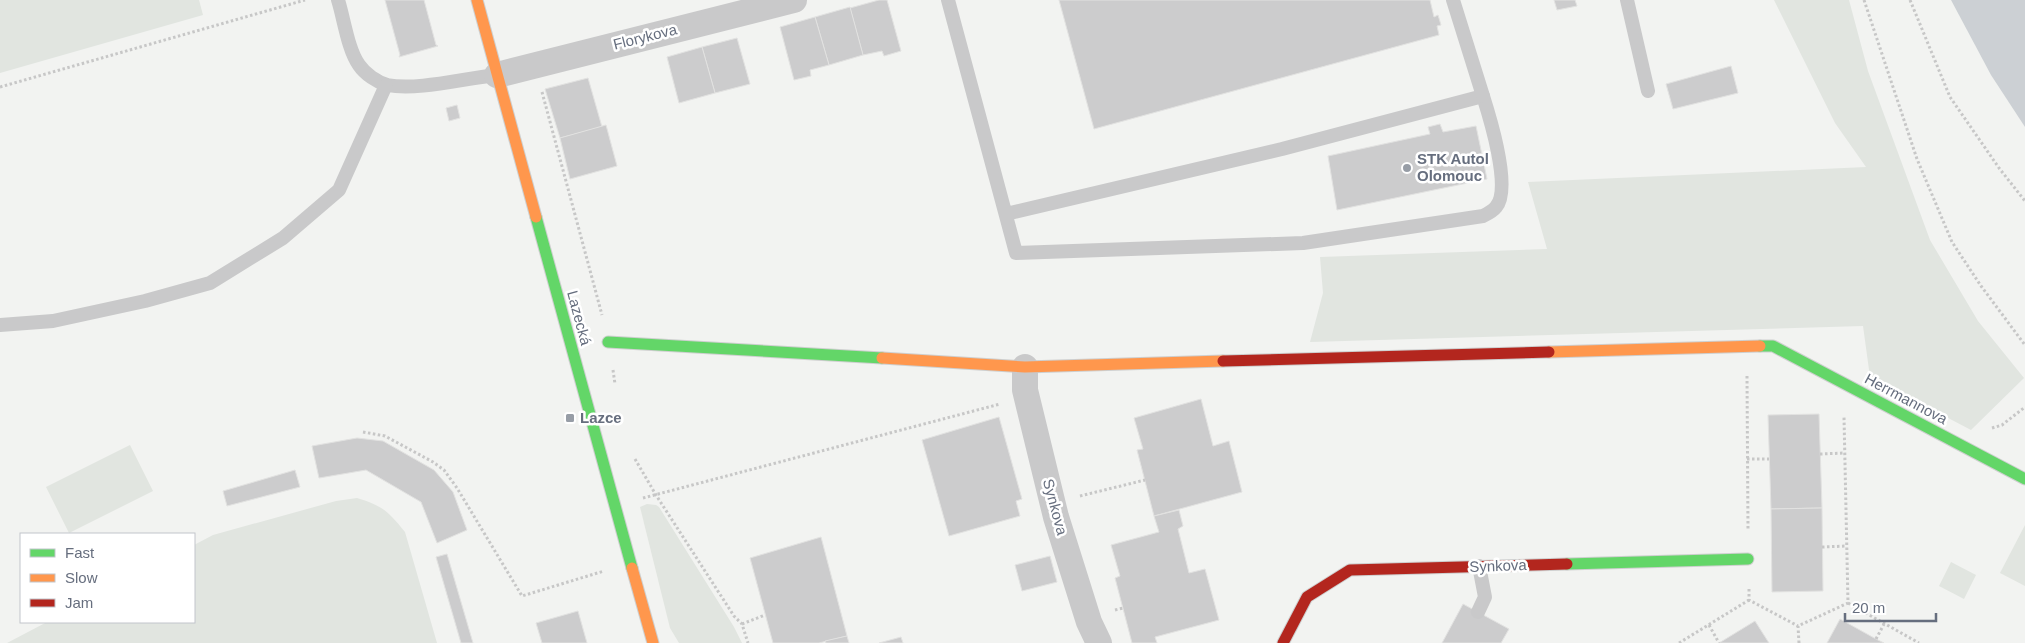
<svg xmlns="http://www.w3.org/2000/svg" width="2025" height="643" font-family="Helvetica,sans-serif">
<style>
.green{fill:#e1e5e0}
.water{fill:#ccd0d4}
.building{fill:#cccccd;stroke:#e2e2e1}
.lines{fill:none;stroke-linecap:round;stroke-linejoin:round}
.fast-casing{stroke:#cecfcf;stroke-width:13}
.slow-casing{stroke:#cecfcf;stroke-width:13}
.jam-casing{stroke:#cecfcf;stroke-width:13}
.path{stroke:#c7c7c7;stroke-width:3;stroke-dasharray:2.5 2.5;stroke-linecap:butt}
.lane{stroke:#c9c9ca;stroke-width:14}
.street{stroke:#c9c9ca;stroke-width:26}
.fast{stroke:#63d668;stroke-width:11}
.slow{stroke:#ff974d;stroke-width:11}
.jam{stroke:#b3261e;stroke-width:11}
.poi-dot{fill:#979da6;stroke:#fff;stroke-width:2}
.labels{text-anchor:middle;stroke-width:5;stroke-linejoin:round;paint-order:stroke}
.street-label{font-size:15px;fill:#666e7e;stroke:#fff}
.poi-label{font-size:15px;font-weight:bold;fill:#666e7e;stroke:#fff;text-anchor:start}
</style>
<rect width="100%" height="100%" fill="#f2f3f1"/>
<!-- green -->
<g class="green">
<path d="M 0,0 L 199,0 L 203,15 L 0,73 Z"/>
<path d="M 1774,0 L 1849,0 L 1868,71 L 1930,240 L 1978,321 L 2024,378 L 1971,430 L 1870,377 L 1863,326 L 1310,342 L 1323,293 L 1320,257 L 1547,249 L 1528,182 L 1866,167 L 1835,123 Z"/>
<path d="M 130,445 L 153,491 L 69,533 L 46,487 Z"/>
<path d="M 357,498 C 383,506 388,511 405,532 L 437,643 L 7,643 L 47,622 L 194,622 L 194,545 L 213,535 L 336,501 Z"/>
<path d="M 647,504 L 656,505 L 659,507 L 734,627 L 742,643 L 679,643 L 670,628 L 640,507 Z"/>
<path d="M 2025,525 L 2025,586 L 2000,573 Z"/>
<path d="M 1951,562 L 1976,575 L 1964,599 L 1939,586 Z"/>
</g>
<!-- water -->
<path class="water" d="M 1951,0 L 2025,0 L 2025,127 L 1991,75 Z"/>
<!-- building -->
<g class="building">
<path d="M 385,0 L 424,0 L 436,45 L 438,46 L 399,57 L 400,55 Z"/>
<path d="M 879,0 L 887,0 L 901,51 L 884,56 L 882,51 L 863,55 L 850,8 Z"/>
<path d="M 1059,0 L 1430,0 L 1434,17 L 1438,15 L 1441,25 L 1437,26 L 1439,35 L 1094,129 Z"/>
<path d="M 1554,0 L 1575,0 L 1577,6 L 1557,10 Z"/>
<path d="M 850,7 L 863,55 L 829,65 L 815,17 Z"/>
<path d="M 815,17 L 829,65 L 810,70 L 811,76 L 794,80 L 780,27 Z"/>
<path d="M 737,38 L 750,84 L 715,93 L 702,47 Z"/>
<path d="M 702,47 L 715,93 L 679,103 L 667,57 Z"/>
<path d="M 1731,66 L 1738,93 L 1673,109 L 1666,84 Z"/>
<path d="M 588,78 L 602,127 L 560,138 L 545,89 Z"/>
<path d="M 457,105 L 460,118 L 449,121 L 446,108 Z"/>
<path d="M 1440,124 L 1443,132 L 1476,126 L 1487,179 L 1337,210 L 1328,156 L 1430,134 L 1428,127 Z"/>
<path d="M 606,125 L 617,166 L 570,179 L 560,138 Z"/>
<path d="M 1201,399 L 1213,446 L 1229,441 L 1242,492 L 1154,516 L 1137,450 L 1143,449 L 1134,418 Z"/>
<path d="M 1819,414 L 1822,508 L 1771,509 L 1768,415 Z"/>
<path d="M 999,417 L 1022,499 L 1016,501 L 1020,516 L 949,536 L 922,440 Z"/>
<path d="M 357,438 L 383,441 L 434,470 L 453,492 L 467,530 L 437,543 L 421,502 L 366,470 L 319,478 L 312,446 Z"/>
<path d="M 295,470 L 300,487 L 227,506 L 223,491 Z"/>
<path d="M 1822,508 L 1823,591 L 1772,592 L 1771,509 Z"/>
<path d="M 1179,510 L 1183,526 L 1178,529 L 1189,573 L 1205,569 L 1219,620 L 1155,637 L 1157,643 L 1132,643 L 1115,578 L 1120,576 L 1111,545 L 1159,532 L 1154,516 Z"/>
<path d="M 821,537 L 847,636 L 819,643 L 773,643 L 750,558 Z"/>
<path d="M 447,554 L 473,643 L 461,643 L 436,557 Z"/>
<path d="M 1050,556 L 1057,582 L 1022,591 L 1015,565 Z"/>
<path d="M 1463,604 L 1509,629 L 1501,643 L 1442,643 Z"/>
<path d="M 578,611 L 587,643 L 542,643 L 536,623 Z"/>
<path d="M 1840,619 L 1876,639 L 1884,643 L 1827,643 Z"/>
<path d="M 1755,621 L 1769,643 L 1719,643 Z"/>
<path d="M 847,636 L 849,643 L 826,643 L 825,641 Z"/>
<path d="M 901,637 L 903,643 L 879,643 Z"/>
</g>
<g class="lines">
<!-- fast casing -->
<g class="fast-casing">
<g id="fast">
<path d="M 536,217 L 632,568"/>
<path d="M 608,342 L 882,358"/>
<path d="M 1760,346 L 1773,346 L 2025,479"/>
<path d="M 1567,564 L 1748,559"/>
</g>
</g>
<!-- slow casing -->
<g class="slow-casing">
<g id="slow">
<path d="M 477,0 L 536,217"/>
<path d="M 1549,352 L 1760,346"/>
<path d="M 882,358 L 1025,367 L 1223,361"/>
<path d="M 632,568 L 653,643"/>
</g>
</g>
<!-- jam casing -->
<g class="jam-casing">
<g id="jam">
<path d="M 1223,361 L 1549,352"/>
<path d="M 1283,643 L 1307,597 L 1350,570 L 1567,564"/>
</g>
</g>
<!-- path -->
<g class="path">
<path d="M 1864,0 L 1917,159 L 1952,242 L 1981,286 L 2025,345"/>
<path d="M 1910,0 L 1950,97 L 1999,168 L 2025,201"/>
<path d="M 0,87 L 305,0"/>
<path d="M 542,92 L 602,315"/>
<path d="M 613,370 L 615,384"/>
<path d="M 1747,376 L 1748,530"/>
<path d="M 1992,428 L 2002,425 L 2025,407"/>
<path d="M 363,432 L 385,436 L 433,462 L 444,470 L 457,488 L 522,596 L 604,571"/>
<path d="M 1820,454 L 1845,453"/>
<path d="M 635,459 L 656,495 L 734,616 L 742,624 L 748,643"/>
<path d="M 1747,459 L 1769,459"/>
<path d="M 1080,496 L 1145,480"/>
<path d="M 643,498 L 1000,404"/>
<path d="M 1822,547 L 1847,546"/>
<path d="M 1749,589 L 1749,600 L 1798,626"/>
<path d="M 1848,603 L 1919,643"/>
<path d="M 1115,610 L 1123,608"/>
<path d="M 742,624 L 765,615"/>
<path d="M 1709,625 L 1719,643"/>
<path d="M 1876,639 L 1884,624"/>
<path d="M 1679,643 L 1749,600"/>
<path d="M 1799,643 L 1798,626 L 1848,603 L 1844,417"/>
</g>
<!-- lane -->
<g class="lane">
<path d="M 338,0 C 344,19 348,50 359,65 C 365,74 377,82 387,85 C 418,91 465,78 497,75"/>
<path d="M 948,0 L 1016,253 L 1303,243 L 1483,216 C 1487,214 1493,211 1496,207 C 1512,189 1490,118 1483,96 L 1282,149 L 1006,214"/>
<path d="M 1453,0 L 1483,96"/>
<path d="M 1627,0 L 1648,91"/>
<path d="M 0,325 L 53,321 L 145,301 L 210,283 L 283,238 L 339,190 L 386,85"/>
<path d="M 1478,612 L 1485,597 L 1479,566"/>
</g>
<!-- street -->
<g class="street">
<path d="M 497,75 L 794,0"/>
<path d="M 1025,367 L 1025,390 L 1056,517 L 1089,622 L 1099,643"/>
</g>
<!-- fast -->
<use href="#fast" class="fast"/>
<!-- slow -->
<use href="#slow" class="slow"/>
<!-- jam -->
<use href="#jam" class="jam"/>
</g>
<!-- markers -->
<g class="poi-dot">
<circle cx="1407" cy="168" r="5"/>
<rect x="565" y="413" width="10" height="10" rx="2.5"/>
</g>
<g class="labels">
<!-- street labels -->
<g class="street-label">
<text transform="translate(645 37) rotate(-14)" y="5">Florykova</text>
<text transform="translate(579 318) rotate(75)" y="5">Lazecká</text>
<text transform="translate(1906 399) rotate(28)" y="5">Herrmannova</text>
<text transform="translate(1055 507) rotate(75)" y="5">Synkova</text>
<text transform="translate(1498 566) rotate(-2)" y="5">Synkova</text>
</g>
<!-- poi labels -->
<g class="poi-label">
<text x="1417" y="164">STK Autol<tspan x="1417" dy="17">Olomouc</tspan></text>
<text x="580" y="423">Lazce</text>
</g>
</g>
<!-- legend -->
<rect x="20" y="533" width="175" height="90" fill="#ffffff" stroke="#c2c5cb"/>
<rect x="30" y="549" width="25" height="8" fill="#63d668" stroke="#c2c5cb"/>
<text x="65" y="558" font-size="15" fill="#666e7e">Fast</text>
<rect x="30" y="574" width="25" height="8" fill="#ff974d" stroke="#c2c5cb"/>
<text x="65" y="583" font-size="15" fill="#666e7e">Slow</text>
<rect x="30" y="599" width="25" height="8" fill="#b3261e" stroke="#c2c5cb"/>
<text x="65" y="608" font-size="15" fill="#666e7e">Jam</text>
<!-- scale -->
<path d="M1845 613v8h91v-8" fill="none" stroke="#666e7e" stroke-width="2.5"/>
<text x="1852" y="613" font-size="15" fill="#666e7e" stroke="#ffffff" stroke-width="4" paint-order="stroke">20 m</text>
</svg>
